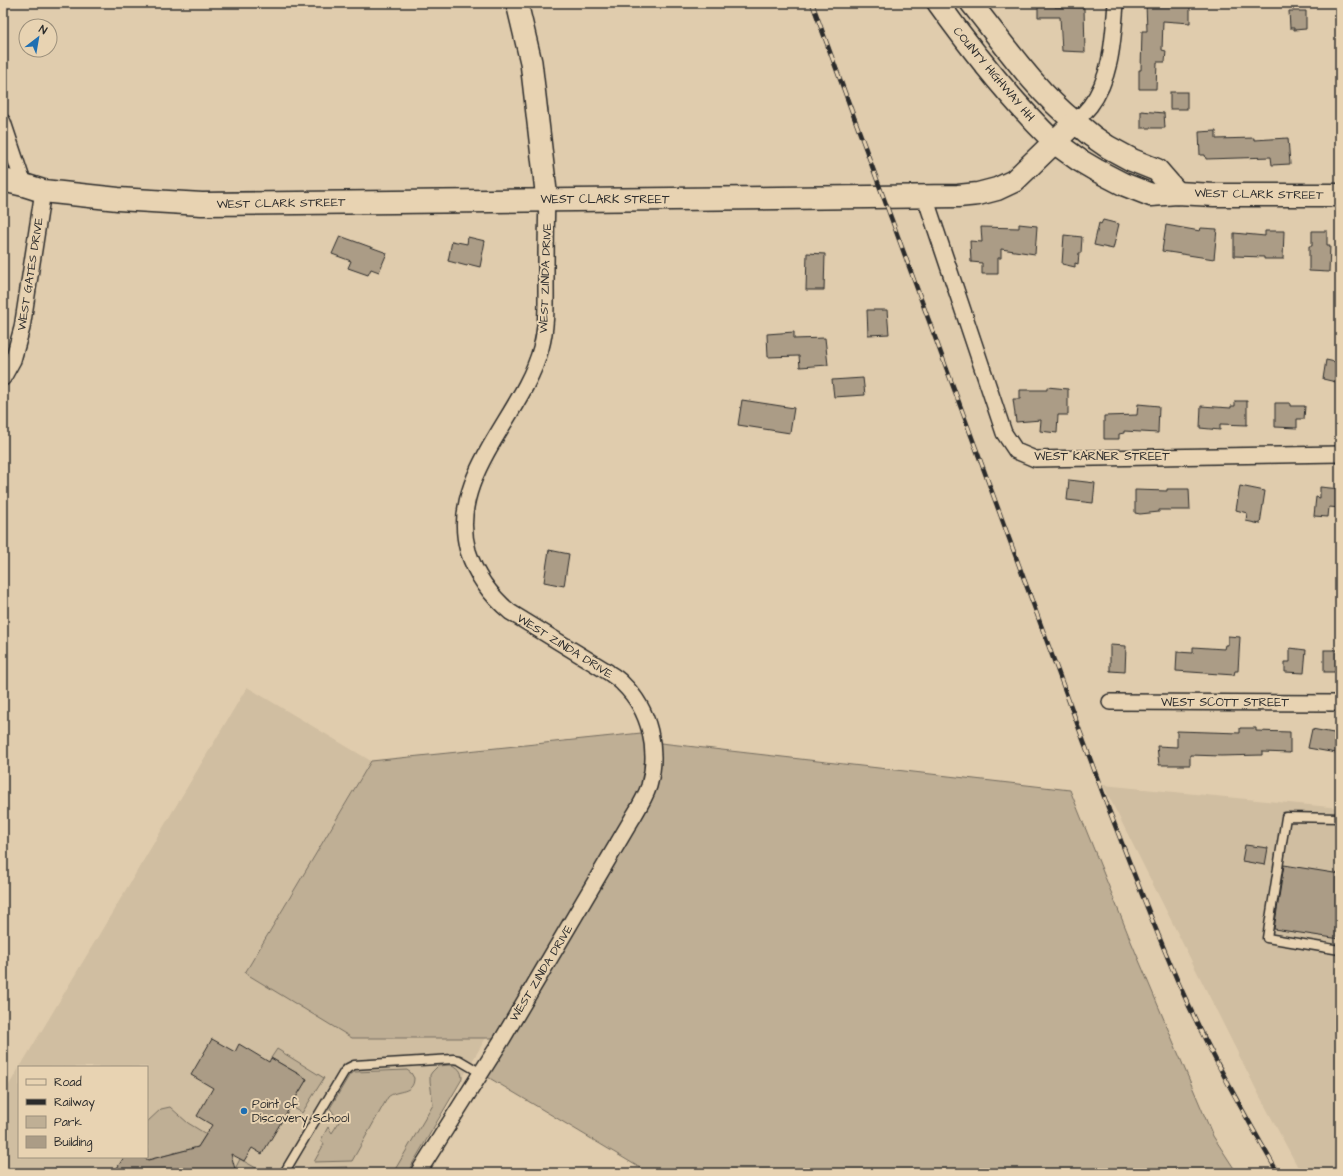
<svg xmlns="http://www.w3.org/2000/svg" width="1343" height="1176" font-family="'Architects Daughter',sans-serif">
<style>
.built{fill:#d0bea1}
.green{fill:#bfaf95;stroke:#756d60}
.building{fill:#ab9c86;stroke:#2b2b2b}
.lines{fill:none;stroke-linecap:round;stroke-linejoin:round}
.lane-casing{stroke:#2b2b2b;stroke-width:11}
.street-casing{stroke:#2b2b2b;stroke-width:18}
.secondary-casing{stroke:#2b2b2b;stroke-width:24}
.primary-casing{stroke:#2b2b2b;stroke-width:25}
.lane{stroke:#e8d3b2;stroke-width:8}
.street{stroke:#e8d3b2;stroke-width:15}
.secondary{stroke:#e8d3b2;stroke-width:21}
.primary{stroke:#e8d3b2;stroke-width:22}
.rail-casing{stroke:#2b2b2b;stroke-width:4.5}
.rail{stroke:#e8d3b2;stroke-width:3;stroke-dasharray:9;stroke-linecap:butt}
.poi-dot{fill:#1f6fb2;stroke:#e8d3b2;stroke-width:1.5}
.labels{text-anchor:middle;stroke-width:4;stroke-linejoin:round;paint-order:stroke}
.street-label{font-size:12px;fill:#2b2b2b;stroke:#e8d3b2}
.poi-label{font-size:12px;fill:#2b2b2b;stroke:#e8d3b2;text-anchor:start}
</style>
<rect width="100%" height="100%" fill="#e0ccad"/>
<filter id="ink" filterUnits="userSpaceOnUse"><feTurbulence type="fractalNoise" baseFrequency=".025" numOctaves="2"/><feDisplacementMap in="SourceGraphic" scale="8" xChannelSelector="R" yChannelSelector="G"/><feConvolveMatrix kernelMatrix="1 2 1 2 8 2 1 2 1" color-interpolation-filters="sRGB"/></filter>
<g filter="url(#ink)">
<!-- built -->
<g class="built">
<path d="M 247,687 L 371,761 L 245,973 L 487,1036 L 407,1173 L 3,1173 L 3,1095 L 19,1068 L 19,1157 L 147,1157 L 147,1067 L 20,1067 Z"/>
<path d="M 1103,785 L 1340,808 L 1340,1173 L 1301,1173 L 1257,1091 Z"/>
</g>
<!-- green -->
<g class="green">
<path d="M 651,732 L 652,742 L 1070,790 L 1130,939 L 1213,1136 L 1237,1173 L 642,1173 L 642,1169 L 481,1073 L 502,1038 L 352,1038 L 245,973 L 371,761 Z"/>
<path d="M 277,1049 L 324,1078 L 302,1113 L 291,1106 L 307,1079 L 271,1058 Z"/>
<path d="M 450,1065 C 458,1066 462,1071 462,1079 L 407,1173 L 393,1173 L 433,1105 L 430,1081 L 430,1075 L 432,1072 L 438,1066 Z"/>
<path d="M 407,1070 L 411,1073 L 414,1078 C 414,1095 397,1089 388,1097 L 352,1161 L 314,1162 L 324,1144 L 321,1140 L 328,1127 L 332,1133 L 339,1122 L 330,1108 L 350,1074 L 354,1072 Z"/>
<path d="M 170,1107 L 188,1123 L 206,1134 L 198,1147 L 148,1160 L 143,1157 L 147,1157 L 147,1122 L 161,1109 Z"/>
<path d="M 240,1159 L 265,1173 L 236,1173 L 235,1169 Z"/>
<path d="M 348,1167 L 344,1173 L 306,1173 L 309,1168 Z"/>
</g>
<!-- building -->
<g class="building">
<path d="M 1038,3 L 1054,3 L 1055,7 L 1084,8 L 1085,52 L 1062,51 L 1060,17 L 1038,17 Z"/>
<path d="M 1156,3 L 1170,3 L 1170,5 L 1190,6 L 1190,23 L 1163,21 L 1162,50 L 1166,51 L 1165,62 L 1157,62 L 1156,89 L 1139,89 L 1139,70 L 1141,70 L 1142,31 L 1147,31 L 1146,4 L 1156,5 Z"/>
<path d="M 1289,11 L 1306,11 L 1306,29 L 1294,30 L 1294,28 L 1290,28 Z"/>
<rect x="1170" y="92" width="17" height="17"/>
<path d="M 1141,111 L 1164,113 L 1165,128 L 1141,128 Z"/>
<path d="M 1216,131 L 1216,139 L 1254,138 L 1254,140 L 1288,138 L 1290,164 L 1272,165 L 1271,157 L 1206,159 L 1205,155 L 1200,155 L 1199,132 Z"/>
<path d="M 1103,220 L 1119,224 L 1113,249 L 1094,245 L 1099,223 L 1101,224 Z"/>
<path d="M 1019,224 L 1037,226 L 1035,254 L 1001,249 L 1001,258 L 998,258 L 998,274 L 982,274 L 982,263 L 971,262 L 970,241 L 982,242 L 981,227 L 1019,228 Z"/>
<path d="M 1166,225 L 1200,231 L 1201,228 L 1217,229 L 1214,259 L 1162,251 Z"/>
<path d="M 1265,231 L 1284,231 L 1283,259 L 1264,259 L 1264,257 L 1234,256 L 1234,233 L 1265,236 Z"/>
<path d="M 1312,231 L 1327,231 L 1327,245 L 1330,245 L 1329,272 L 1309,271 L 1309,246 L 1312,246 Z"/>
<path d="M 1064,235 L 1082,237 L 1081,253 L 1079,253 L 1078,264 L 1075,263 L 1075,267 L 1062,264 Z"/>
<path d="M 340,236 L 387,253 L 379,272 L 371,269 L 368,275 L 348,268 L 351,261 L 332,254 Z"/>
<path d="M 468,237 L 485,241 L 480,267 L 468,264 L 467,266 L 448,261 L 452,241 L 467,244 Z"/>
<path d="M 807,253 L 825,254 L 824,290 L 806,290 Z"/>
<path d="M 867,310 L 887,310 L 889,334 L 868,335 Z"/>
<path d="M 794,332 L 794,339 L 825,338 L 828,365 L 800,367 L 799,356 L 768,357 L 767,334 Z"/>
<path d="M 1326,360 L 1340,363 L 1340,383 L 1323,379 Z"/>
<path d="M 863,378 L 865,395 L 834,397 L 832,380 Z"/>
<path d="M 1047,387 L 1068,389 L 1068,415 L 1058,415 L 1057,433 L 1040,431 L 1041,420 L 1016,422 L 1013,399 L 1020,399 L 1020,390 L 1047,390 Z"/>
<path d="M 742,400 L 794,408 L 790,433 L 738,425 Z"/>
<path d="M 1235,401 L 1247,401 L 1247,425 L 1220,424 L 1220,430 L 1200,428 L 1201,406 L 1231,408 L 1231,406 L 1235,406 Z"/>
<path d="M 1275,403 L 1290,403 L 1290,406 L 1305,406 L 1304,419 L 1297,419 L 1297,428 L 1275,427 Z"/>
<path d="M 1138,404 L 1159,406 L 1158,433 L 1124,431 L 1124,433 L 1119,434 L 1119,439 L 1104,439 L 1104,416 L 1137,415 Z"/>
<path d="M 1069,480 L 1095,483 L 1093,503 L 1067,500 Z"/>
<path d="M 1240,486 L 1265,491 L 1260,524 L 1246,521 L 1247,513 L 1236,510 Z"/>
<path d="M 1320,487 L 1340,489 L 1340,508 L 1329,507 L 1328,517 L 1314,516 L 1316,497 L 1320,498 Z"/>
<path d="M 1167,489 L 1189,489 L 1190,510 L 1159,510 L 1159,512 L 1140,514 L 1135,513 L 1135,490 L 1167,491 Z"/>
<path d="M 549,550 L 569,554 L 564,586 L 544,582 Z"/>
<path d="M 1228,636 L 1240,637 L 1238,671 L 1235,671 L 1234,675 L 1176,671 L 1177,652 L 1193,653 L 1193,647 L 1224,649 L 1225,645 L 1228,645 Z"/>
<path d="M 1110,645 L 1126,646 L 1125,672 L 1110,671 Z"/>
<path d="M 1290,648 L 1306,650 L 1304,673 L 1285,672 L 1285,662 L 1290,662 Z"/>
<rect x="1324" y="650" width="16" height="22"/>
<path d="M 1240,728 L 1256,728 L 1256,731 L 1290,732 L 1290,753 L 1262,752 L 1262,755 L 1221,756 L 1190,755 L 1190,765 L 1159,765 L 1157,746 L 1177,747 L 1177,731 L 1240,733 Z"/>
<path d="M 1312,729 L 1339,734 L 1336,753 L 1308,748 Z"/>
<path d="M 1245,845 L 1268,848 L 1265,865 L 1242,861 Z"/>
<path d="M 1284,865 L 1340,874 L 1340,939 L 1274,929 Z"/>
<path d="M 212,1039 L 235,1052 L 239,1044 L 269,1062 L 271,1058 L 307,1079 L 262,1154 L 252,1148 L 244,1161 L 231,1154 L 236,1173 L 114,1173 L 124,1157 L 143,1157 L 148,1160 L 198,1147 L 212,1125 L 197,1116 L 213,1088 L 191,1075 Z"/>
</g>
<g class="lines">
<!-- lane casing -->
<g class="lane-casing">
<g id="lane">
<path d="M 1340,818 L 1286,817 L 1267,938 L 1340,950"/>
<path d="M 284,1173 L 344,1072 L 348,1068 L 354,1065 L 453,1059 L 459,1060 L 481,1073"/>
</g>
</g>
<!-- street casing -->
<g class="street-casing">
<g id="street">
<path d="M 3,122 L 24,185"/>
<path d="M 1075,122 C 1080,117 1085,112 1090,106 C 1112,77 1113,39 1116,3"/>
<path d="M 925,197 L 1004,433 L 1016,451 L 1035,459 L 1340,454"/>
<path d="M 3,378 L 13,360 L 22,328 L 43,191"/>
<path d="M 1110,702 L 1340,703"/>
<path d="M 418,1173 L 503,1038 L 632,819 C 638,809 645,798 649,786 C 659,750 650,710 623,684 C 619,679 613,676 608,672 L 510,612 C 490,595 476,576 468,551 C 447,476 523,416 541,348 C 547,326 546,304 546,282 C 546,254 546,227 547,200"/>
</g>
</g>
<!-- secondary casing -->
<g class="secondary-casing">
<g id="secondary">
<path d="M 517,3 L 531,62 L 547,200"/>
<path d="M 938,3 C 973,52 1011,100 1054,142"/>
<path d="M 971,3 C 1004,44 1034,89 1075,122"/>
</g>
</g>
<!-- primary casing -->
<g class="primary-casing">
<g id="primary">
<path d="M 1054,142 L 1079,160 L 1096,170 L 1123,184 L 1151,195 L 1177,193 L 1214,195 L 1340,195"/>
<path d="M 3,180 L 24,185 L 43,191 L 118,199 L 202,204 L 958,196 L 978,194 L 997,189 L 1014,181 L 1075,122 L 1092,136 L 1108,147 L 1132,160 L 1157,170 L 1177,193"/>
</g>
</g>
<!-- lane -->
<use href="#lane" class="lane"/>
<!-- street -->
<use href="#street" class="street"/>
<!-- secondary -->
<use href="#secondary" class="secondary"/>
<!-- primary -->
<use href="#primary" class="primary"/>
<!-- rail casing -->
<g class="rail-casing">
<path id="rail" d="M 812,3 L 1109,810 C 1133,871 1156,933 1183,993 C 1211,1055 1244,1114 1278,1173"/>
</g>
<!-- rail -->
<use href="#rail" class="rail"/>
</g>
</g>
<!-- markers -->
<circle class="poi-dot" cx="244" cy="1111" r="4"/>
<g class="labels">
<!-- street labels -->
<g class="street-label">
<text transform="translate(994 74) rotate(50)" y="4">COUNTY HIGHWAY HH</text>
<text transform="translate(1259 194) rotate(1)" y="4">WEST CLARK STREET</text>
<text x="605" y="203">WEST CLARK STREET</text>
<text transform="translate(281 203) rotate(-1)" y="4">WEST CLARK STREET</text>
<text transform="translate(30 274) rotate(-81)" y="4">WEST GATES DRIVE</text>
<text transform="translate(545 278) rotate(-88)" y="4">WEST ZINDA DRIVE</text>
<text x="1102" y="460">WEST KARNER STREET</text>
<text transform="translate(565 646) rotate(32)" y="4">WEST ZINDA DRIVE</text>
<text x="1225" y="706">WEST SCOTT STREET</text>
<text transform="translate(541 973) rotate(-59)" y="4">WEST ZINDA DRIVE</text>
</g>
<!-- poi labels -->
<g class="poi-label">
<text x="252" y="1108">Point of<tspan x="252" dy="14">Discovery School</tspan></text>
</g>
</g>
<!-- margin -->
<rect width="1343" height="1176" fill="none" stroke="#e8d3b2" stroke-width="16"/>
<rect x="8" y="8" width="1327" height="1160" fill="none" stroke="#2b2b2b" stroke-width="1.5" filter="url(#ink)"/>
<!-- legend -->
<rect x="18" y="1066" width="130" height="92" fill="#e8d3b2" stroke="#9c907c"/>
<rect x="26" y="1079" width="20" height="6" fill="#e8d3b2" stroke="#9c907c"/>
<text x="54" y="1086" font-size="12" fill="#2b2b2b">Road</text>
<rect x="26" y="1099" width="20" height="6" fill="#2b2b2b" stroke="#9c907c"/>
<text x="54" y="1106" font-size="12" fill="#2b2b2b">Railway</text>
<rect x="26" y="1116" width="20" height="12" fill="#bfaf95" stroke="#9c907c"/>
<text x="54" y="1126" font-size="12" fill="#2b2b2b">Park</text>
<rect x="26" y="1136" width="20" height="12" fill="#ab9c86" stroke="#9c907c"/>
<text x="54" y="1146" font-size="12" fill="#2b2b2b">Building</text>
<!-- north arrow -->
<g transform="translate(38 38) rotate(31)"><circle r="19" fill="#e8d3b2" stroke="#9c907c"/>
<path d="M0-3L7 15L0 10L-7 15Z" fill="#1f6fb2"/>
<text y="-6" font-size="11" font-weight="bold" text-anchor="middle" fill="#2b2b2b">N</text>
</g>
</svg>
